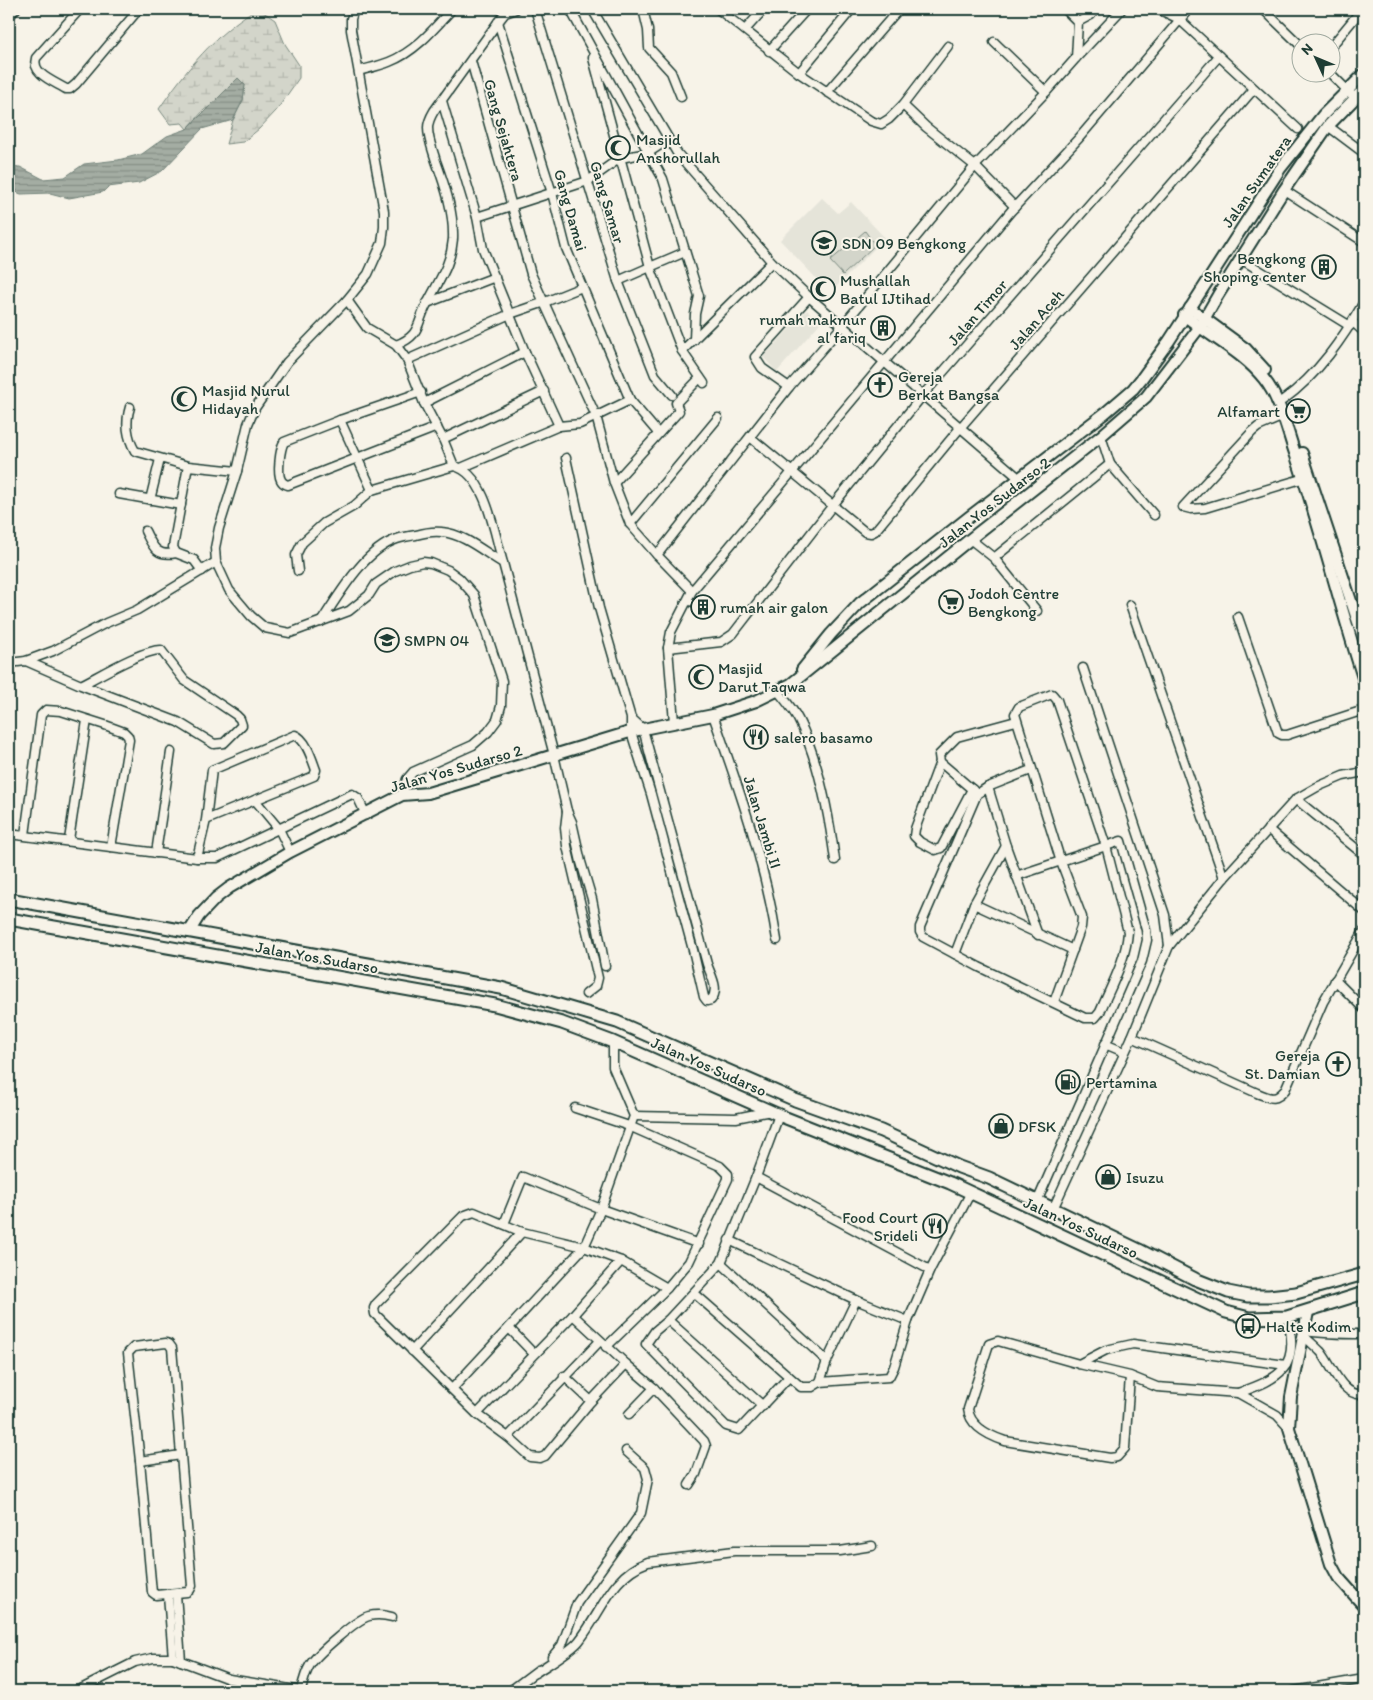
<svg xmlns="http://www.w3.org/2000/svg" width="1373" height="1700" font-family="Itim,sans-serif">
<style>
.built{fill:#e5e4d9}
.wetland{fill:url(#wetland-marsh);stroke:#79897f}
.green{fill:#d3d5ca;stroke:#79897f}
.water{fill:url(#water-rules);stroke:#6f8077}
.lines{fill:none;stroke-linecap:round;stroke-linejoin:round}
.pedestrian-casing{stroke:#1f3d34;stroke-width:9}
.minor-casing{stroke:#1f3d34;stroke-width:11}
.secondary-casing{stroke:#1f3d34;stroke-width:14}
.primary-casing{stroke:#1f3d34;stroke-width:15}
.pedestrian{stroke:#f7f3e8;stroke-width:5.5}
.minor{stroke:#f7f3e8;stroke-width:8}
.secondary{stroke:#f7f3e8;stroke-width:10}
.primary{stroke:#f7f3e8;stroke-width:11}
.labels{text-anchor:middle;stroke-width:4;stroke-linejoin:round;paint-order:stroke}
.street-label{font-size:16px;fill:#1f3d34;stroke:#f7f3e8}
.poi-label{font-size:16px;fill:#1f3d34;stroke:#f7f3e8;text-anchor:start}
</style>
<defs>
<pattern id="wetland-marsh" width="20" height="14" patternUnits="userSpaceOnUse" patternTransform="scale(1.25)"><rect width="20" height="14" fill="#d3d5ca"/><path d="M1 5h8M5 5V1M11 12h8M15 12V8" fill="none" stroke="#b5b8ae"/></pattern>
<pattern id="water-rules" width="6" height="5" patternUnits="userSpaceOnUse" patternTransform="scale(1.25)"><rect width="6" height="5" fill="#a4ada3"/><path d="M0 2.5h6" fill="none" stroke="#858e86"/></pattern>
</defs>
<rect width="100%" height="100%" fill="#f7f3e8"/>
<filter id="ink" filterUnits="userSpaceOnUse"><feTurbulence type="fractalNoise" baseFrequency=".02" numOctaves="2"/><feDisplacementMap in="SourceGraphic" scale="10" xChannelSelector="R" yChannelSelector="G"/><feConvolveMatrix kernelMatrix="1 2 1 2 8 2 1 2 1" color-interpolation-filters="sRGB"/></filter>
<g filter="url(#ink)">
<!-- built -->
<g class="built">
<path d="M 822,198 L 838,213 L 851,202 L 885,238 L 830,293 L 780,240 Z"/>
<path d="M 807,310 L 820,323 L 777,372 L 763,357 Z"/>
</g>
<!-- wetland -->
<path class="wetland" d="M 256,9 L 259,9 L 275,20 L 285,44 L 299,65 L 299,78 L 276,111 L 259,129 L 243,142 L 226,144 L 233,120 L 243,100 L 245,85 L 204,110 L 187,129 L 182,123 L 170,124 L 159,109 C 185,71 216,33 256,9 Z"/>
<!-- green -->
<path class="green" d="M 865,231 L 875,245 L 843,275 L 830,261 Z"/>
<!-- water -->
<path class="water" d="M 238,78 L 245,85 L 243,100 L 233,120 L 202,129 L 162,171 L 139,183 L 108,187 L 103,192 L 69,198 L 50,193 L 21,194 L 9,189 L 9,167 L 20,167 L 43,179 L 65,177 L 84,164 L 118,160 L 142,154 L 167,136 L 187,129 Z"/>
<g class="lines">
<!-- pedestrian casing -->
<g class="pedestrian-casing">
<path id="pedestrian" d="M 685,602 L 695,603"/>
</g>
<!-- minor casing -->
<g class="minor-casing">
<g id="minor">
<path d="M 80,9 L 36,58 C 31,74 55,82 66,89 L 70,89 L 76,84 L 139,9"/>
<path d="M 354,9 L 351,19 L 351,30 L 384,211 L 384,227 L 382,243 L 368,274 L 347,300 L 287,362 L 255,408 L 248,424 L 237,471 L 219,528 L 215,548 L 216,562 L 229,590 L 251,616 L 265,628 L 290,633 L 349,611 L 369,595 L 376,584 L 395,571 L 410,565 L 423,562 L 431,563 L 448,570 L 459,578 L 474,595 L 502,681 L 501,706 L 497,720 L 488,732 L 473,745 L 413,772 L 407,779 L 402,795"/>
<path d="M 535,9 L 618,281 L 655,375 L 672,395"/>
<path d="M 570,9 L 663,179 L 699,296 L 695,314 L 694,340"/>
<path d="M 592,9 L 677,153 L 772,262 L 809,297 L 1020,479"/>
<path d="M 643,9 L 648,30 L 649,48 L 671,72 L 681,97"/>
<path d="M 718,9 L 799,73 L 871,121 L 881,124 L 889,119 L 903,105 L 926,127 L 975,166 L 1015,207"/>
<path d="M 1065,9 L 1078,22"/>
<path d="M 1158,9 L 1179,19 L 1298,129"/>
<path d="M 1263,9 L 1300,45"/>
<path d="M 9,16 L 16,9"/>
<path d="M 498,22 L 552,193 L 566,248 L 630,400 L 658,433"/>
<path d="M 745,30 L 764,9"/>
<path d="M 994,42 L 1046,92"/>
<path d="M 1330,48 L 1362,9"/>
<path d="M 769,51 L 807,9"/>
<path d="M 593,58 L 650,267 L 685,252"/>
<path d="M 1076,58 L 1078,22 L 1091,15 L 1095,9"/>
<path d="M 471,61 L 531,274 L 596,416 L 614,483 L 630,524 L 657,555"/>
<path d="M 359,71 C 369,68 379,66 389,62 C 415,52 434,29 452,9"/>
<path d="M 1329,72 L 1355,98"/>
<path d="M 799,73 L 852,9"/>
<path d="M 827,92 L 899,9"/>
<path d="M 442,101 L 477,217 L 483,249 L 525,352 L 559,426 L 580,424 L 630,400"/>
<path d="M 903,105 L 948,46"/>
<path d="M 1328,126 L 1364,153"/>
<path d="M 1284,190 L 1364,242"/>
<path d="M 477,217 L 588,181 L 620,158 L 648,153 L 668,140"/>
<path d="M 1241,259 L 1350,326"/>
<path d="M 618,281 L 650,267 L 682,351 L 704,383"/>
<path d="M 347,300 L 367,328 L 396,345 L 407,360 L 424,403 L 443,439 L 454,466 C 486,473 495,536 503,563"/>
<path d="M 427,303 L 495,277"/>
<path d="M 1353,322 L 1364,332"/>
<path d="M 396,345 C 422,335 416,323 428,302 C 439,280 451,265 453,239 C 454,212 445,186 436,161 C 433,151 428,139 428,128 C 428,121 431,116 434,111 L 498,22 L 505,13 L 516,9"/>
<path d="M 682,351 L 772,262"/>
<path d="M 407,360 L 510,314 L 545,302 L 582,287"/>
<path d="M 789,387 L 762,368 L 755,357 L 809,297"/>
<path d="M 421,392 L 340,420 L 284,442 C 280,449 277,473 281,480 C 283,484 285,484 288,485 L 437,427"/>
<path d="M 1283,400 C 1318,375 1343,338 1364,302"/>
<path d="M 424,403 L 525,352"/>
<path d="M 130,407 C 125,423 127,437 135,451 L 188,466 L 237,471"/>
<path d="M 1288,414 L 1258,427 L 1252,432 L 1183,507 L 1191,509 L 1205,508 L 1308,477"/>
<path d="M 340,420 L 372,490"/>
<path d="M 1101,436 L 1110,464 L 1154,515"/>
<path d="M 750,437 L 865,532 L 871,533 L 875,531 L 960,428 L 1254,89"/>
<path d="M 443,439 L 544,391"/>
<path d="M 566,458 L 599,608 L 631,718 L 631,732 L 651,794 L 693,950 L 704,997 L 707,1001 L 711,1000 C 720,989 711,976 707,964 L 643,729 L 631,718"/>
<path d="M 188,466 L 173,547 L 176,553 L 194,560 L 202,571"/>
<path d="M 461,468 L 559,426"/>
<path d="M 614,483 L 679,411 L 676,403 L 700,378"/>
<path d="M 119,494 L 181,505"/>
<path d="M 150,500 L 160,459"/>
<path d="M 630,524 L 718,418"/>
<path d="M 145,531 C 153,547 156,557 176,553"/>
<path d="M 970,539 L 994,558 L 1037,611"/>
<path d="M 994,558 L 1110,464"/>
<path d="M 298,571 L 296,555 L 302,543 L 324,523 L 354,506 L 372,490 L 454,466"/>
<path d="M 692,591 L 657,555 L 789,387 L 843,325 L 975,166 L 1046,92 L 1076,58 L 1122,9"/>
<path d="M 1130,605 L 1224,878"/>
<path d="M 1238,617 L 1278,733 L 1282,735 L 1287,735 L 1364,710"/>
<path d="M 321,622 C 339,595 364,550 397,539 C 403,537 409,536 416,535 C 423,533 434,531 442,532 C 464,534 484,552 503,563 L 554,755 L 567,811 L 572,822 L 581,862 L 592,899 L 605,966"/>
<path d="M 668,648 L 721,642 L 733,634 L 833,505 L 923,395 L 1219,56"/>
<path d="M 26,661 L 81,685 C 99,676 142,650 161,650 L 184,680 L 236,715 L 240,719 L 242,725 L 224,743 L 214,744 L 178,722 L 81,685"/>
<path d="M 9,663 L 26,661 L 53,651 L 106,623 L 137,610 L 216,562"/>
<path d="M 1083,668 L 1165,915 L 1169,946"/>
<path d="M 778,691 C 785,700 793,709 798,719 C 819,759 829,815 835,860"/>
<path d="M 713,715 C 739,789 765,862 777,940"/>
<path d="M 674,722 L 668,648 L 671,632 L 692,591 L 1011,211 L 1079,138 L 1189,9"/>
<path d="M 940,762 L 915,829 L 914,836 L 920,842 L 935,850 L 941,848 L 972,789"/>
<path d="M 1031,770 L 988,787 L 977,794 L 920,927 L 920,932 L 923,937 L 979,967 L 1085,1018 L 1095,1018 L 1100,1012 C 1111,986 1126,960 1128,932 L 1106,846 L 1057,700 L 1052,694 L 1019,707 L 1015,714 L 1061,862 L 1082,917 L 1081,927 L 1054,1002"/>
<path d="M 988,787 L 1006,846 L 1038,935"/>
<path d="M 974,791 L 940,762 L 939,755 L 957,737 L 1016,721"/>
<path d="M 1296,799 L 1364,855"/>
<path d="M 255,800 L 279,829 L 290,852"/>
<path d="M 567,811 L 565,828 L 567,846 L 598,978 L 596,986 L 586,994"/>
<path d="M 1268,829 L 1364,911"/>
<path d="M 9,834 L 197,858 L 217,858 L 352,794 L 358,798 L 366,815"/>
<path d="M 25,835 L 41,715 L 46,710 L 61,711 L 105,725 L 124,732 L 128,736 L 129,740 L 111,847"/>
<path d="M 69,840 L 87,720"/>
<path d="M 156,853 L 171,752"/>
<path d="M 197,858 L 206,820 L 212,770 L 295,735 C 306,739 312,759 316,770 L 314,776 L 206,820"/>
<path d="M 1016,876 L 1121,841 L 1146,930 L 1147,940 L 1142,961 L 1037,1202"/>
<path d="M 974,904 L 1073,950"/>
<path d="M 955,954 L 974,904 L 1006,846"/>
<path d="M 1335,980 L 1364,1009"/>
<path d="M 1132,1037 L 1257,1093 C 1270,1098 1275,1102 1285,1090 L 1323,1002 L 1364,931"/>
<path d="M 1105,1044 L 1124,1052"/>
<path d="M 575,1108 L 629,1126 L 720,1166 L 728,1174 L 728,1179 L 689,1262 L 667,1288"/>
<path d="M 779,1115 L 756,1177 L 721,1263 L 668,1320 L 655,1331 L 646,1344 L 726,1426 L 739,1430 L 788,1378"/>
<path d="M 634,1116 L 736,1118 L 771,1111"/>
<path d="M 756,1177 L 930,1270"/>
<path d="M 1053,1209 L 1132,1037 L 1169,946 L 1224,878 L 1296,799 L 1317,787 L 1343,776 L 1364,772"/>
<path d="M 504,1224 L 523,1177 L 601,1209 L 699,1244"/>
<path d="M 729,1240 L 856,1300 L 908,1321 L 930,1270 L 971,1192"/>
<path d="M 721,1263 L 827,1361"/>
<path d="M 694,1293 L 801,1387 L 812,1387 L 820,1382 L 827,1361 L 856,1300"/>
<path d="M 573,1315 L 626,1364 L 591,1401 L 545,1456 L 540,1458 L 530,1457 L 508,1437 L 477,1414 L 375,1314 L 374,1308 L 376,1304 L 463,1216 L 474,1212 L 522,1232 L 584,1247 L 621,1261 L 667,1288 L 606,1347"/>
<path d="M 668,1320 L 763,1406"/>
<path d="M 509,1328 L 534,1354"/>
<path d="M 1305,1331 C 1324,1334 1344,1334 1364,1334"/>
<path d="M 1303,1335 C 1309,1341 1315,1346 1321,1352 C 1332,1365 1342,1398 1364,1394"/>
<path d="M 166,1343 L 169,1344 L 172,1348 L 192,1586 L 190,1590 L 187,1592 L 156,1595 L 152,1592 L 140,1461 L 128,1353 L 134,1347 Z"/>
<path d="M 412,1351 L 522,1232"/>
<path d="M 626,1364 L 654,1388 L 704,1441 L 706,1446 L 696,1474 L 689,1485"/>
<path d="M 1079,1364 L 1106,1350 L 1133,1344 L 1286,1365"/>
<path d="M 564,1376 L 591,1401"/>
<path d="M 1130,1376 L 1125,1448 L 1117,1457 L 1110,1458 L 1005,1441 C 990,1436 970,1427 968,1409 L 989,1344 L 998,1341 L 1079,1364 L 1130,1376 L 1157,1387 L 1238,1393 L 1277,1415 L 1289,1428"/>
<path d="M 820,1382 L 889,1377 L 894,1367 L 908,1321"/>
<path d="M 452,1389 L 584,1247 L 601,1209 L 634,1116 L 613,1067 L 613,1042"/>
<path d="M 1238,1393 C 1281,1378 1301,1367 1287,1317"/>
<path d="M 477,1414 L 573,1315 L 621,1261"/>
<path d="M 629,1414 L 654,1388"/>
<path d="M 508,1437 L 600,1341"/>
<path d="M 140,1461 L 181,1455"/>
<path d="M 176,1594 L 181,1661"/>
<path d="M 168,1595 L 173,1658"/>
<path d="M 552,1657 L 562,1645 L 577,1603 L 641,1513 L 648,1479 L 645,1468 L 626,1451"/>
<path d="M 535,1673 C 547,1665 571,1651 579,1641 C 602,1612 611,1575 648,1562 L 734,1551 L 840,1551 L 872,1546"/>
<path d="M 77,1691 L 135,1662 L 153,1658 L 173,1658 L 229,1679 L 302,1691"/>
<path d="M 301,1691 C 303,1682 305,1673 310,1665 C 317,1654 357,1619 369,1616 C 377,1614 385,1615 392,1617"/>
<path d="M 510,1691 L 538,1670"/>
<path d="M 1294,1691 L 1364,1679"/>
</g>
</g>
<!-- secondary casing -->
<g class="secondary-casing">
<g id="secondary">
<path d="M 1190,308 L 1246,349 L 1265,370"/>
<path d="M 1184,315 C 1210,337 1243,352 1264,379 C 1281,400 1287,431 1296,456 C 1321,530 1340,606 1364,681"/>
<path d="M 1302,453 L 1364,640"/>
<path d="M 802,670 L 831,634 L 860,603 L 969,517 L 1105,413 L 1133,389 L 1142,378 L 1169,341 L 1280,169 L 1323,115 L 1364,74"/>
<path d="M 189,932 L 199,916 L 216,898 L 229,888 L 290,852 L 402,795 L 428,793 L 633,731 L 713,715 L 756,701 L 791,684 L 979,532 L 1101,436 L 1146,397 L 1199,328 L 1218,295 L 1284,190 L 1328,126 L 1364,89"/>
<path d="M 1308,1312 L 1291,1397 L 1289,1428 L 1331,1564 L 1338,1577 L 1364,1606"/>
</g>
</g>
<!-- primary casing -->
<g class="primary-casing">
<g id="primary">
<path d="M 9,899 L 501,988 L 617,1022 L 795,1100 L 881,1131 L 959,1167 L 989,1178 L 1139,1250 L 1195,1279 L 1228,1292 L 1248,1296 L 1269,1296 L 1296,1293 L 1364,1274"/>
<path d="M 9,919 L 495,1005 L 562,1023 L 613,1042 L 786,1118 L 950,1183 L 1226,1312 L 1249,1318 L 1287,1317 L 1364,1293"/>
</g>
</g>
<!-- pedestrian -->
<use href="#pedestrian" class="pedestrian"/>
<!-- minor -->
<use href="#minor" class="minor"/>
<!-- secondary -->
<use href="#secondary" class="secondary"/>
<!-- primary -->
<use href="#primary" class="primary"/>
</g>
</g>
<!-- icons -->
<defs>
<g id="mosque-ring" transform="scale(1.25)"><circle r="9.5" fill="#f7f3e8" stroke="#1f3d34" stroke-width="1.5"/><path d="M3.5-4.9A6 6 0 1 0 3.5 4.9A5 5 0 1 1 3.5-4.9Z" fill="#1f3d34"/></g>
<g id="school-ring" transform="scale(1.25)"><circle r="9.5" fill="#f7f3e8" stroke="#1f3d34" stroke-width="1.5"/><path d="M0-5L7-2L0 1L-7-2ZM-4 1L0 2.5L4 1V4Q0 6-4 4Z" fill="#1f3d34"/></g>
<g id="building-ring" transform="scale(1.25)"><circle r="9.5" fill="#f7f3e8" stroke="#1f3d34" stroke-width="1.5"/><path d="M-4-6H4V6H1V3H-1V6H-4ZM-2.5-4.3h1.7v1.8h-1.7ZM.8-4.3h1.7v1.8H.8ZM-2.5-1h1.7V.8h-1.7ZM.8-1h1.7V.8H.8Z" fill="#1f3d34"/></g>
<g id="church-ring" transform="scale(1.25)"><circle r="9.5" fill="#f7f3e8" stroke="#1f3d34" stroke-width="1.5"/><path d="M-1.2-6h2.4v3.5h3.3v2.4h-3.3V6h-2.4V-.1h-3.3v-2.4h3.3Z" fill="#1f3d34"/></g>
<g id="supermarket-ring" transform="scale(1.25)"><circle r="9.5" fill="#f7f3e8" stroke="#1f3d34" stroke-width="1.5"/><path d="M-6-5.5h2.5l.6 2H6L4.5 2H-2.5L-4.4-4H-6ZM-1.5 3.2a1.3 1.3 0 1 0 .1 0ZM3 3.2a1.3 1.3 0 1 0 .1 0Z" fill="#1f3d34"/></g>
<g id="restaurant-ring" transform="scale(1.25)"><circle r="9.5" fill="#f7f3e8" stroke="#1f3d34" stroke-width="1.5"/><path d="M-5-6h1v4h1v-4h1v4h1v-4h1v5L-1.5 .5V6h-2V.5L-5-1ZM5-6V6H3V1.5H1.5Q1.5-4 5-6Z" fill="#1f3d34"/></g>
<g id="fuel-ring" transform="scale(1.25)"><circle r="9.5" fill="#f7f3e8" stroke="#1f3d34" stroke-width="1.5"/><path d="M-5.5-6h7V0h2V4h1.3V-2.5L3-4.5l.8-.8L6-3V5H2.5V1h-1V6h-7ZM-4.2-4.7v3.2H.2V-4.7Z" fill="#1f3d34"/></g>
<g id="shop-ring" transform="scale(1.25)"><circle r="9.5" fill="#f7f3e8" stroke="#1f3d34" stroke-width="1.5"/><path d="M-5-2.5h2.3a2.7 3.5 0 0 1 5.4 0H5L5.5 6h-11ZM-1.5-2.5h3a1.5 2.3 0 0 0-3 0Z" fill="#1f3d34"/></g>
<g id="bus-ring" transform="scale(1.25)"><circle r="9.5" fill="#f7f3e8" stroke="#1f3d34" stroke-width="1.5"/><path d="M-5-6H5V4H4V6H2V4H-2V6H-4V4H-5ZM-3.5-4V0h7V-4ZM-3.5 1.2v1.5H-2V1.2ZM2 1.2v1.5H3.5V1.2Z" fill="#1f3d34"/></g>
</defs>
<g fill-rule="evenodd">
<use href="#mosque-ring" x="618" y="148"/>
<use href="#school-ring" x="824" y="243"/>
<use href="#building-ring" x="1324" y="267"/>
<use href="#mosque-ring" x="823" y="289"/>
<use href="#building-ring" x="883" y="328"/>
<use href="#church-ring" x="880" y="385"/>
<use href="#mosque-ring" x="184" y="399"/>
<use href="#supermarket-ring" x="1298" y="411"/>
<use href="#supermarket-ring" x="951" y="602"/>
<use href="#building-ring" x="703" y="607"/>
<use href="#school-ring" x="387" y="640"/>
<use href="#mosque-ring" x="701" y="677"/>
<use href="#restaurant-ring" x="756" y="737"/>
<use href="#church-ring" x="1338" y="1064"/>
<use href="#fuel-ring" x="1068" y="1082"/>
<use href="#shop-ring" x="1001" y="1126"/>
<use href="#shop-ring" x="1108" y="1177"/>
<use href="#restaurant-ring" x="935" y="1226"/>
<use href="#bus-ring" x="1248" y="1326"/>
</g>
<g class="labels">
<!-- street labels -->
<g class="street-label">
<text transform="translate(504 130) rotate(74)" y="6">Gang Sejahtera</text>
<text transform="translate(1256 181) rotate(-55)" y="6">Jalan Sumatera</text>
<text transform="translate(608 202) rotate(73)" y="6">Gang Samar</text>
<text transform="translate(571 210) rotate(74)" y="6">Gang Damai</text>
<text transform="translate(977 312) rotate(-49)" y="6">Jalan Timor</text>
<text transform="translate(1036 319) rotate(-49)" y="6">Jalan Aceh</text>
<text transform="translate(994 502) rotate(-38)" y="6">Jalan Yos Sudarso 2</text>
<text transform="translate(456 768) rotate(-16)" y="6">Jalan Yos Sudarso 2</text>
<text transform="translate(763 822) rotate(73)" y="6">Jalan Jambi II</text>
<text transform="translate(317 957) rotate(10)" y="6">Jalan Yos Sudarso</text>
<text transform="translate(709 1066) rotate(24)" y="6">Jalan Yos Sudarso</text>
<text transform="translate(1081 1227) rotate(25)" y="6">Jalan Yos Sudarso</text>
</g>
<!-- poi labels -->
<g class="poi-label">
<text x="636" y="145">Masjid<tspan x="636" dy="18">Anshorullah</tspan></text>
<text x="842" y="249">SDN 09 Bengkong</text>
<text x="1306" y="264" text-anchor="end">Bengkong<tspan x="1306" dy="18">Shoping center</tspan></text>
<text x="840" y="286">Mushallah<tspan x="840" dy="18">Batul IJtihad</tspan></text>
<text x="866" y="325" text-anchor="end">rumah makmur<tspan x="866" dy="18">al fariq</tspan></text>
<text x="898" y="382">Gereja<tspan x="898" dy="18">Berkat Bangsa</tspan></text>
<text x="202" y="396">Masjid Nurul<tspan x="202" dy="18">Hidayah</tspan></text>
<text x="1280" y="417" text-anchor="end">Alfamart</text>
<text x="968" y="599">Jodoh Centre<tspan x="968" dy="18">Bengkong</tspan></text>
<text x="720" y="613">rumah air galon</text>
<text x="404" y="646">SMPN 04</text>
<text x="718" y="674">Masjid<tspan x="718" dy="18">Darut Taqwa</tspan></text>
<text x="774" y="743">salero basamo</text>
<text x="1320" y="1061" text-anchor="end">Gereja<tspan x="1320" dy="18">St. Damian</tspan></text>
<text x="1086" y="1088">Pertamina</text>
<text x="1018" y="1132">DFSK</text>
<text x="1126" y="1183">Isuzu</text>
<text x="918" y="1223" text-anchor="end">Food Court<tspan x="918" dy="18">Srideli</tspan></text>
<text x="1266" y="1332">Halte Kodim</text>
</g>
</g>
<!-- margin -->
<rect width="1373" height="1700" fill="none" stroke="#f7f3e8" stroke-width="30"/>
<rect x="15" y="15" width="1343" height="1670" fill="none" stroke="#1f3d34" stroke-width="2" filter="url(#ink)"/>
<!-- north arrow -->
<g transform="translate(1316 58) rotate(314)"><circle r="24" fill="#f7f3e8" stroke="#a1aaa0"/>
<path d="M0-4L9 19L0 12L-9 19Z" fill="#1f3d34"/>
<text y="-8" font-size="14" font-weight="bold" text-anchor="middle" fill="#1f3d34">N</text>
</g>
</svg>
